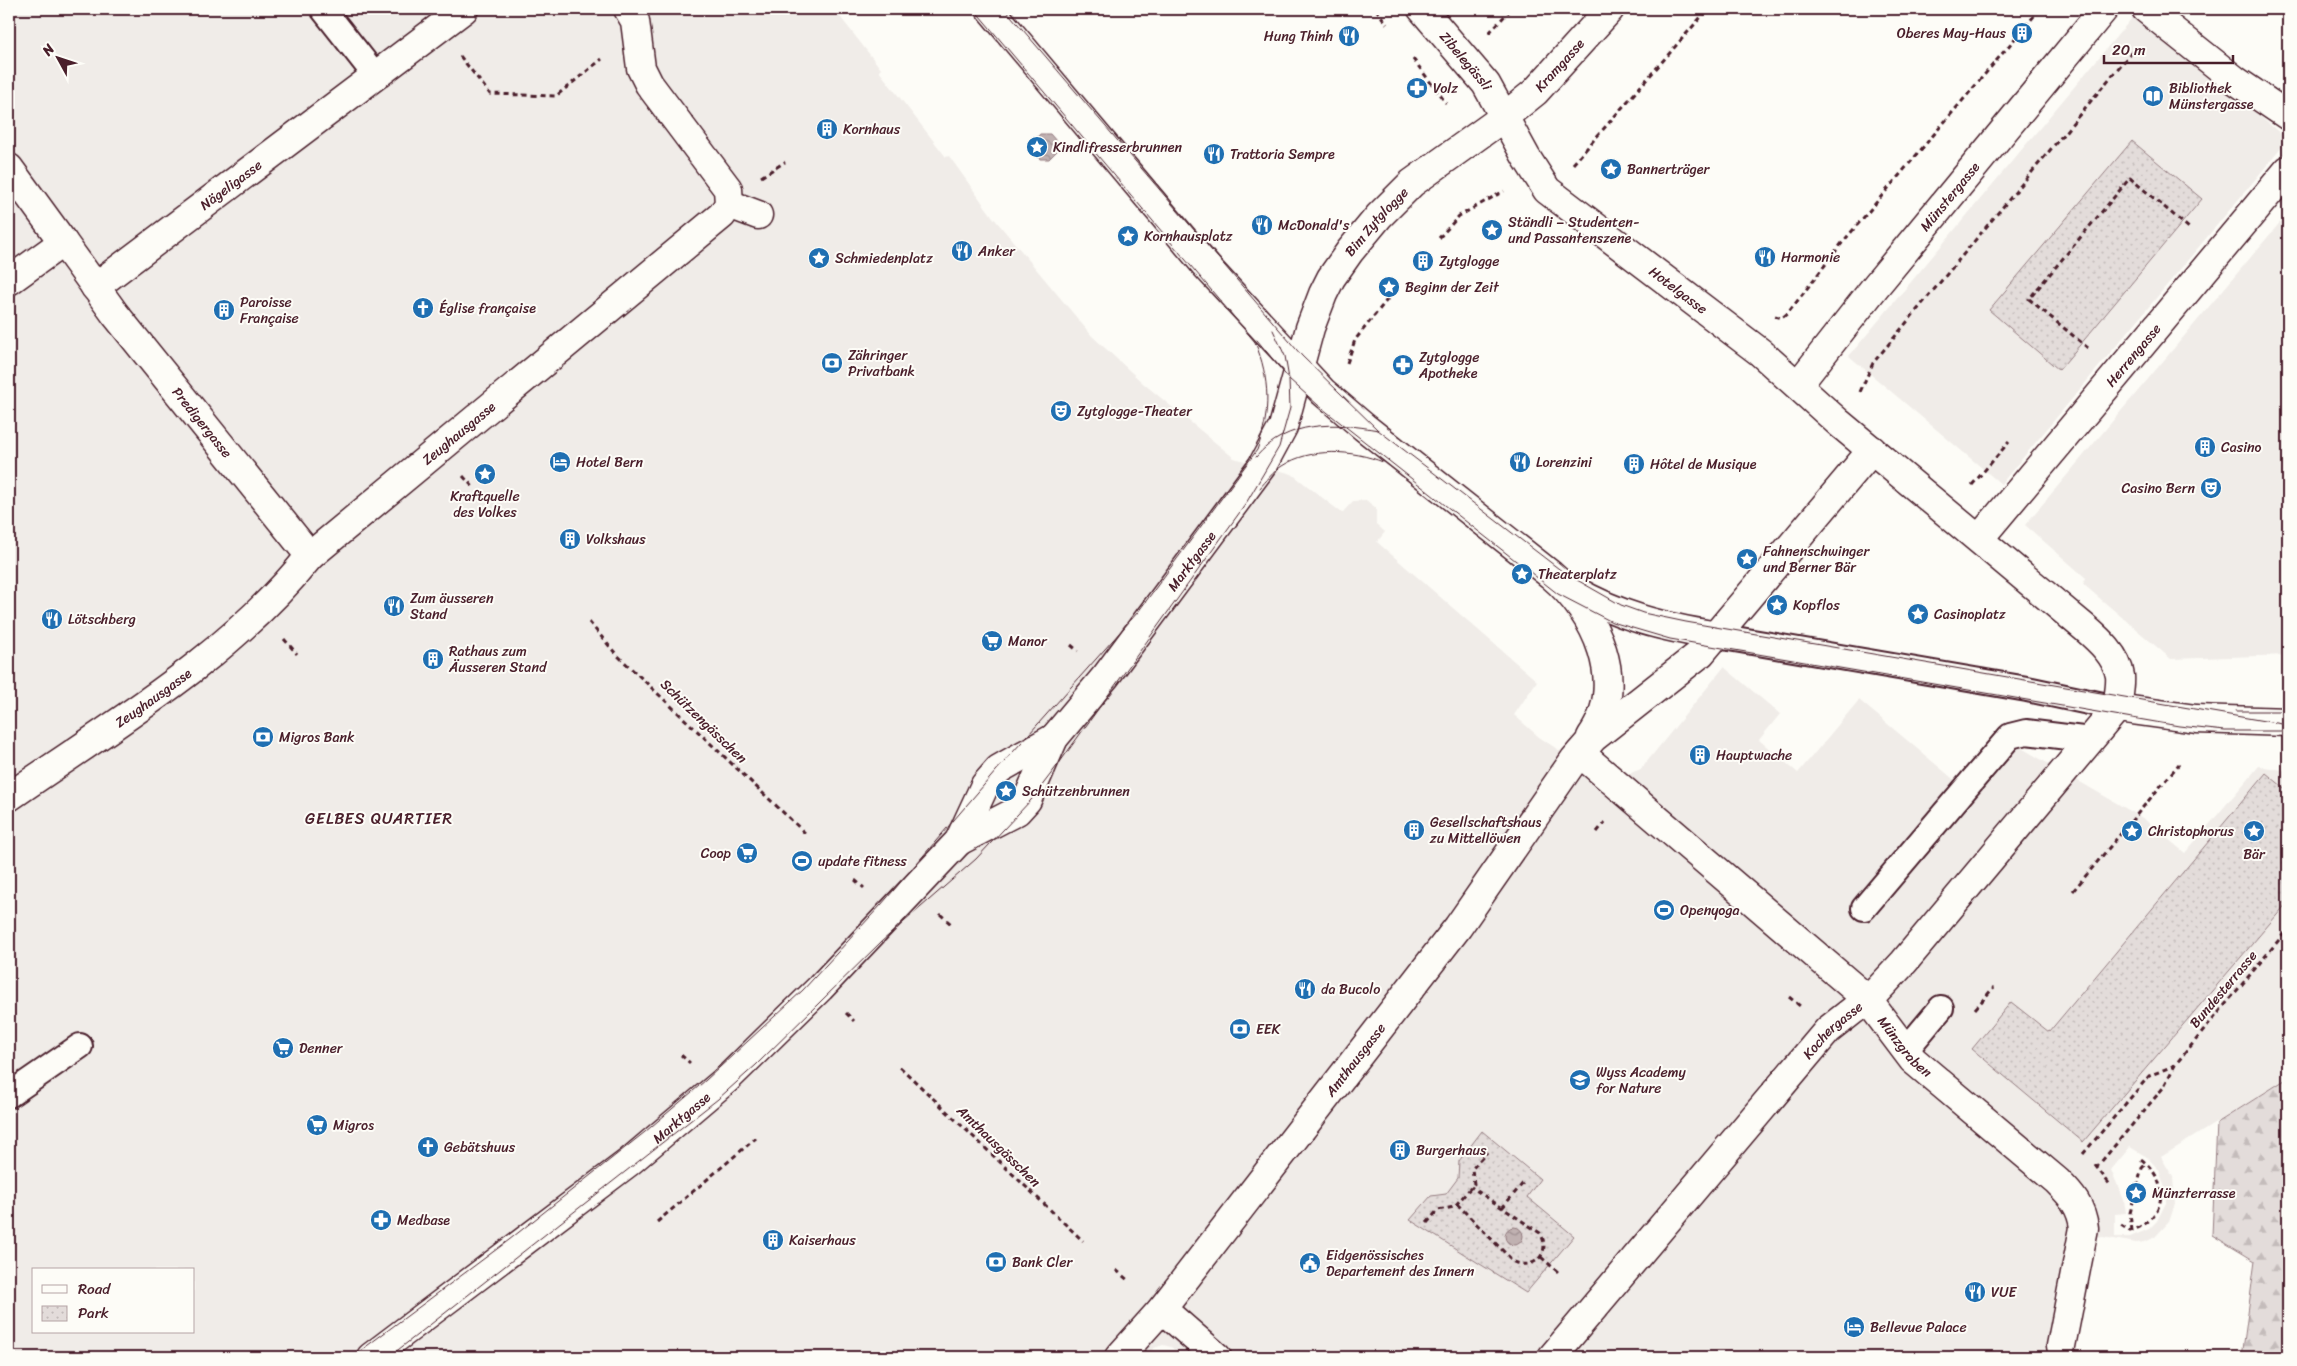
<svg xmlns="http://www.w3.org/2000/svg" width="2297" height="1366" font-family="Sriracha,sans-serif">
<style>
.built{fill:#f0ece8;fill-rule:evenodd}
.forest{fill:url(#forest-firs);stroke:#967e82}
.park{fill:url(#park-dots);stroke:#967e82}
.water{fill:url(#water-waves);stroke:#91777b}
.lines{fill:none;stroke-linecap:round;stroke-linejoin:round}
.service-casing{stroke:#4a1f2b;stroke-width:28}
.pedestrian-casing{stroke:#4a1f2b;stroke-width:31}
.minor-casing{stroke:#4a1f2b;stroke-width:31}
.tertiary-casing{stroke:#4a1f2b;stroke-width:31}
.path{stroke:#4a1f2b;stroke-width:3;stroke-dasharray:5 4;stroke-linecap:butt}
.service{stroke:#fdfcf7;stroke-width:24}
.pedestrian{stroke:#fdfcf7;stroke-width:28}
.minor{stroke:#fdfcf7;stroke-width:28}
.tertiary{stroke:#fdfcf7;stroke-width:28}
.tram{stroke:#4a1f2b;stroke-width:1}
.labels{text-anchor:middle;stroke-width:4;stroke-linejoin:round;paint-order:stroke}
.poi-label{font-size:14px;fill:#4a1f2b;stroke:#fdfcf7;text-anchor:start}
.street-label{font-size:14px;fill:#4a1f2b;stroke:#fdfcf7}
.quarter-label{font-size:16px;letter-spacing:1px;fill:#4a1f2b;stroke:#fdfcf7}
</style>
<defs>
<pattern id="forest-firs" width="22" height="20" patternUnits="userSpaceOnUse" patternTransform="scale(1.25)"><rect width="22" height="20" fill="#e3dcda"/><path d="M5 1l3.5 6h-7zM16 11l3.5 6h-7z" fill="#c4bcbb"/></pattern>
<pattern id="park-dots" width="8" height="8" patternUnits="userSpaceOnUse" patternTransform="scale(1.25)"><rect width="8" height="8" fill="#e3dcda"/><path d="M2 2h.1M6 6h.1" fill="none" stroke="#c4bcbb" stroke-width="1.8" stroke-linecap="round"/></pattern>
<pattern id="water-waves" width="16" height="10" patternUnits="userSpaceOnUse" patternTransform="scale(1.25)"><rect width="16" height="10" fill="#c0b1b1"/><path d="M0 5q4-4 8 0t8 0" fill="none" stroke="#9e8f90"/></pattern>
</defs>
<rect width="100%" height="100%" fill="#fdfcf7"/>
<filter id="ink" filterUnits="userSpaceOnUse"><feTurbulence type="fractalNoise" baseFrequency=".02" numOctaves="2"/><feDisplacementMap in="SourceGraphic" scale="10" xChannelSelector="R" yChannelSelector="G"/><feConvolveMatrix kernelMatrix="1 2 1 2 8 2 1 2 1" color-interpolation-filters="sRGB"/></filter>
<g filter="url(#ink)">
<!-- built -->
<g class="built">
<path d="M 9,9 L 834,9 L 881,69 L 879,71 L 946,157 L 949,156 L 992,216 L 1092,336 L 1144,384 L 1234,458 L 1292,474 L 1342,513 L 1353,501 L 1366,500 L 1376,508 L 1376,524 L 1385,532 L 1377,542 L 1537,681 L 1514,715 L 1539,737 L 1607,782 L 1641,769 L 1724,667 L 1780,714 L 1759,740 L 1798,773 L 1859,700 L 1958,783 L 1999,735 L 2144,819 L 2185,853 L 2259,766 L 2288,771 L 2288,791 L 2266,773 L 2049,1032 L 2083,1142 L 2288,902 L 2288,1078 L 2161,1157 L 2173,1177 L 2175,1204 L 2169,1222 L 2155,1237 L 2145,1242 L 2136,1243 L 2086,1234 L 2060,1357 L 1183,1357 L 1171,1347 L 1163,1345 L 1154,1348 L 1145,1357 L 9,1357 ZM 2130,1147 L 2147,1157 L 2159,1170 L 2165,1188 L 2166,1203 L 2157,1221 L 2149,1229 L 2130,1237 L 2115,1237 L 2115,1214 L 2126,1213 L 2124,1200 L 2111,1170 ZM 34,1270 L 194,1270 L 194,1332 L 34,1332 Z"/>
<path d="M 2137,12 L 2288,140 L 2001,484 L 1849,356 ZM 2202,200 L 1989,310 L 2015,281 Z"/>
<path d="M 2288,213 L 2288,655 L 2171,659 L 2083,584 L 2086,578 L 2025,525 Z"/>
</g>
<!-- forest -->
<path class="forest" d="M 2288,1078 L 2288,1357 L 2242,1357 L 2255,1261 L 2212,1235 L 2217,1123 Z"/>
<!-- park -->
<g class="park">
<path d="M 2132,141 L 2202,199 L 2059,370 L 1989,310 Z"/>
<path d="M 2266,773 L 2288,791 L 2288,902 L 2083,1142 L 1972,1049 L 2011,1002 L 2049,1032 Z"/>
<path d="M 1482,1131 L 1540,1179 L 1527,1197 L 1574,1236 L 1526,1293 L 1410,1220 L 1431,1196 L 1446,1194 L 1458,1178 L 1459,1161 Z"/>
</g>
<!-- water -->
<g class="water">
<path d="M 1040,134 L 1050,134 L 1057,142 L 1057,151 L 1049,159 L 1040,159 L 1032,151 L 1033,142 Z"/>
<circle cx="1514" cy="1236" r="9"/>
</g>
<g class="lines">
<!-- service casing -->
<g class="service-casing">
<g id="service">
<path d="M 323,9 L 375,75"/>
<path d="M 1717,636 L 2027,689 L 2117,708"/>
<path d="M 1864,908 L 2010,736 L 2026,732 L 2091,740"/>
<path d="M 1905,1051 L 1941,1008"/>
<path d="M 9,1095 L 80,1046"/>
</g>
</g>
<!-- pedestrian casing -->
<g class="pedestrian-casing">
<path id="pedestrian" d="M 729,204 L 758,215"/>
</g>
<!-- minor casing -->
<g class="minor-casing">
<g id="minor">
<path d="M 990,9 L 1207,267 L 1323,392 L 1364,427 L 1551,575 C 1596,613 1629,683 1591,737"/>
<path id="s1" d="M 1422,9 L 1486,84 L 1526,157 L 1547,190 L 1760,352 L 1839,423 L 2085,628 C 2099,640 2117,656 2120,676 C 2121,686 2118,698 2117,708"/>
<path d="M 2146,9 L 2235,80 L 2288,116"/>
<path id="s2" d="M 63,242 L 115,314 L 310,556"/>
<path id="s3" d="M 95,287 L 464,9"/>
<path id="s4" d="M 1798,385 L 1875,287 L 2104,9"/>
<path id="s5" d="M 1979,539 L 2288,170"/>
<path d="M 1572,589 C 1620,617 1663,627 1717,636"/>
<path id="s6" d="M 1580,753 L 1867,999 L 1913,1060 L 2057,1181 C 2071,1195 2082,1207 2084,1228 L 2061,1346"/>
<path id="s7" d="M 9,797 C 114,724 229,657 310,556 L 722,215 L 729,204 L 728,189 L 649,84 L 641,68 L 635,21 L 628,9"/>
<path id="s8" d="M 959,841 L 1017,811 L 1027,800 L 1054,738 L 1106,676 L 1262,466 L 1283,427 L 1310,328 L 1323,294 L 1331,278 L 1350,251 L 1379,216 L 1412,183 L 1504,117 L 1535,92 L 1610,9"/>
<path d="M 1162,1309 L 1217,1357"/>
<path id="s9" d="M 371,1357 L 629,1162 L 727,1079 L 820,988 L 959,841 L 985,785 L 999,769 L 1054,738"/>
<path id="s10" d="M 1119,1357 L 1162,1309 L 1458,927 L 1574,760 L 1593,738 L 1701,653 L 1872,450"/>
</g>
</g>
<!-- tertiary casing -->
<g class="tertiary-casing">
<g id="tertiary">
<path d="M 9,168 L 63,242 L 9,281"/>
<path id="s11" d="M 1552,1357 L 1828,1030 L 1875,993 L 1904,962 L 2117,708 L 2196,719 L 2288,722"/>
</g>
</g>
<!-- path -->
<g class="path">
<path d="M 1376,9 L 1387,24"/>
<path d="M 1489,33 L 1511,9"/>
<path d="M 460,56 L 490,94 L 556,96 L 602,59"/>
<path d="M 1413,59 L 1446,103"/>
<path d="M 1573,164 L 1708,9"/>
<path d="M 761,177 L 785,162"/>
<path d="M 1439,238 L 1459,216 L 1504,191"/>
<path d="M 1775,316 L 1782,318 L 1788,313 L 1842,243 L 2040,9"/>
<path d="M 2088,348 L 2029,299 L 2130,178 L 2189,228"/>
<path d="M 1347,363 L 1355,340 L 1394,291"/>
<path d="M 1860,392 L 1873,363 L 2135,48"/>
<path d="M 463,476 L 474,488"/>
<path d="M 1972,485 L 2009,442"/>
<path d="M 589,622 L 616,654 L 806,834"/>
<path d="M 284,639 L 297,654"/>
<path d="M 1071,645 L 1078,651"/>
<path d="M 1597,832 L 1605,822"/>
<path d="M 855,880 L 864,888"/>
<path d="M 2073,891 L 2179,764"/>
<path d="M 940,914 L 951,924"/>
<path d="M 1789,997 L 1800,1006"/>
<path d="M 1975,1009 L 1994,987"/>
<path d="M 846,1013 L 854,1021"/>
<path d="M 681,1055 L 690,1063"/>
<path d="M 900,1067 L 1083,1241"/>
<path d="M 2083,1154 L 2149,1076 L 2175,1065"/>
<path d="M 2095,1165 L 2111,1186"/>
<path d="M 2096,1168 L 2163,1088 L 2175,1065 L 2288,929"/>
<path d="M 1457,1204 L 1514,1262 C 1535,1271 1552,1252 1540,1233 L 1471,1187"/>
<path d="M 1502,1208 L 1524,1182"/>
<path d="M 657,1222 L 756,1138"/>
<path d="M 1427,1223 L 1438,1210 L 1454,1207 L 1474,1184 L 1472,1169 L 1487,1152"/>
<path d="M 2121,1225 L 2130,1231 C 2168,1219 2171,1179 2138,1157"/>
<path d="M 2132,1231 L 2130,1213 L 2142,1168 L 2146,1164"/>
<path d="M 1541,1257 L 1558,1272"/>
<path d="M 1116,1270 L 1129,1281"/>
</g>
<!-- service -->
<use href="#service" class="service"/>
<!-- pedestrian -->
<use href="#pedestrian" class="pedestrian"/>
<!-- minor -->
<use href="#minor" class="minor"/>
<!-- tertiary -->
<use href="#tertiary" class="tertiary"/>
<!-- tram -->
<g class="tram">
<path d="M 1005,9 L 1302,356 L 1378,430 L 1563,572 L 1621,605 L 1643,613 L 1686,622 L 2288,725"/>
<path d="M 1257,340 L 1289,379 L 1318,405 L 1558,594 L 1612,622 L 1670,639 L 2179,726 L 2225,731 L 2288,731"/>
<path d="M 1256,457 C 1287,420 1335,422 1378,430"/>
<path d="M 1260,488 C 1266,481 1274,471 1282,466 C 1311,447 1353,450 1383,462"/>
<path d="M 2236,711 L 2288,711"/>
<path d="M 352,1357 L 509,1240 L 645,1132 L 706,1080 L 803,990 L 881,905 L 996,771 L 1138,612 L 1257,450 C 1271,413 1270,379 1255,342 L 974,9"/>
<path d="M 389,1357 L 718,1099 L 756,1065 L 881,942 L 976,859 L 1031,800 L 1060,762 L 1245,505 L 1279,447 L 1290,408 L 1289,379 L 1285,356 L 1273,330"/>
</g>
</g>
</g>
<!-- icons -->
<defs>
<g id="building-disc" transform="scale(1.125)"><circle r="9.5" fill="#1f6fb2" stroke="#fdfcf7"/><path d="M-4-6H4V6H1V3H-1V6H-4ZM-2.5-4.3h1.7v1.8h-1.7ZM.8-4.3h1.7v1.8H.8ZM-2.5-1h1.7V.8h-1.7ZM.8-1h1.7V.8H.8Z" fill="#fff"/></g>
<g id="restaurant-disc" transform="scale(1.125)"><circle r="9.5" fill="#1f6fb2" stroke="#fdfcf7"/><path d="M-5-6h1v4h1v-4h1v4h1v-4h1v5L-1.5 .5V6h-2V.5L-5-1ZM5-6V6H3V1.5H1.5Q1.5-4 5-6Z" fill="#fff"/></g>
<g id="pharmacy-disc" transform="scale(1.125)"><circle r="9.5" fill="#1f6fb2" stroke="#fdfcf7"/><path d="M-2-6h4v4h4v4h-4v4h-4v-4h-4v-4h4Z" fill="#fff"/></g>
<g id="library-disc" transform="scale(1.125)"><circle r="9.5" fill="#1f6fb2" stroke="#fdfcf7"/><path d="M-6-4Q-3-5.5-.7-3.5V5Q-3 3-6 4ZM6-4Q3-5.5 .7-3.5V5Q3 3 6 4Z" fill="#fff"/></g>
<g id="sight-disc" transform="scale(1.125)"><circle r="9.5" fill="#1f6fb2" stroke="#fdfcf7"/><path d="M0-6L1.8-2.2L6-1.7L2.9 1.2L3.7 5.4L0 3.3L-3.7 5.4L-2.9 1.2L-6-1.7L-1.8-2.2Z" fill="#fff"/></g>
<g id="church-disc" transform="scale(1.125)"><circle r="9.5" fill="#1f6fb2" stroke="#fdfcf7"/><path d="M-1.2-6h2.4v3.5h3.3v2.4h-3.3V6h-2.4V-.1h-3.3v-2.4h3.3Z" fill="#fff"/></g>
<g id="bank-disc" transform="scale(1.125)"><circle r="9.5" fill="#1f6fb2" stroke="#fdfcf7"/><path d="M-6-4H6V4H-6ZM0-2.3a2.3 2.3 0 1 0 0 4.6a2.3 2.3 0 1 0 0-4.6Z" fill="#fff"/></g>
<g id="theatre-disc" transform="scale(1.125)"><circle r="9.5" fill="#1f6fb2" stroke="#fdfcf7"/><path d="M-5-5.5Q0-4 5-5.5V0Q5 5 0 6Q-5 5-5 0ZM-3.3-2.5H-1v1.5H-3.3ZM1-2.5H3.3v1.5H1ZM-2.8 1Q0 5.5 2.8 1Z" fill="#fff"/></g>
<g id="hotel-disc" transform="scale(1.125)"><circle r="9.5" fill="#1f6fb2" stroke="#fdfcf7"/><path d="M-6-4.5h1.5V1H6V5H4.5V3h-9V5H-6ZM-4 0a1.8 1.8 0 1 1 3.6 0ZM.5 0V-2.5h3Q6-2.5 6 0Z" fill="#fff"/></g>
<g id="supermarket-disc" transform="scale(1.125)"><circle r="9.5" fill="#1f6fb2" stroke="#fdfcf7"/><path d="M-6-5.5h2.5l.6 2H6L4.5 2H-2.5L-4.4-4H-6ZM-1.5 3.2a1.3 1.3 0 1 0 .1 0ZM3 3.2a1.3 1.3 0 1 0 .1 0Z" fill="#fff"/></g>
<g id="stadium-disc" transform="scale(1.125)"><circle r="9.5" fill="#1f6fb2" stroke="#fdfcf7"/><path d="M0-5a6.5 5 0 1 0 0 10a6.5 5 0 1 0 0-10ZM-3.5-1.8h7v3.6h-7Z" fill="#fff"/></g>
<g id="university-disc" transform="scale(1.125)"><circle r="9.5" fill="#1f6fb2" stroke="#fdfcf7"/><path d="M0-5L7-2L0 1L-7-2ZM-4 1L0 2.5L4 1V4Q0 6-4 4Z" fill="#fff"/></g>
<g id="civic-disc" transform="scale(1.125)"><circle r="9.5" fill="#1f6fb2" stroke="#fdfcf7"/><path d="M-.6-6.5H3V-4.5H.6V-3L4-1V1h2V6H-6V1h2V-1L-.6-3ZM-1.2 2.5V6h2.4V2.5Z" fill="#fff"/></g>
</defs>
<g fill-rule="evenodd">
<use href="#building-disc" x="2022" y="33"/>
<use href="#restaurant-disc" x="1349" y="36"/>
<use href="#pharmacy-disc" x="1417" y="88"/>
<use href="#library-disc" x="2153" y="96"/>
<use href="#building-disc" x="827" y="129"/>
<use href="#sight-disc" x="1037" y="147"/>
<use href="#restaurant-disc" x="1214" y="154"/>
<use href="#sight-disc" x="1611" y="169"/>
<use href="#restaurant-disc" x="1262" y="225"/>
<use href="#sight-disc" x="1492" y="230"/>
<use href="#sight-disc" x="1128" y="236"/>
<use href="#restaurant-disc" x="962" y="251"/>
<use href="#restaurant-disc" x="1765" y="257"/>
<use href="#sight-disc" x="819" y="258"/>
<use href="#building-disc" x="1423" y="261"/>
<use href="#sight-disc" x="1389" y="287"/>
<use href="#church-disc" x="423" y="308"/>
<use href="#building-disc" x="224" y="310"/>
<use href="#bank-disc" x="832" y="363"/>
<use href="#pharmacy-disc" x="1403" y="365"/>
<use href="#theatre-disc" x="1061" y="411"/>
<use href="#building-disc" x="2205" y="447"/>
<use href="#hotel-disc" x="560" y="462"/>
<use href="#restaurant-disc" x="1520" y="462"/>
<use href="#building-disc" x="1634" y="464"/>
<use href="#sight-disc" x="485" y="474"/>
<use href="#theatre-disc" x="2211" y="488"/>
<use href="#building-disc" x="570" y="539"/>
<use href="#sight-disc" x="1747" y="559"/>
<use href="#sight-disc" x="1522" y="574"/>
<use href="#sight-disc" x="1777" y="605"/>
<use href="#restaurant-disc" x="394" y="606"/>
<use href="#sight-disc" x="1918" y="614"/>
<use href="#restaurant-disc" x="52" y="619"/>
<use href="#supermarket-disc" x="992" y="641"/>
<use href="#building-disc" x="433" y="659"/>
<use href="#bank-disc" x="263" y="737"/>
<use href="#building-disc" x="1700" y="755"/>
<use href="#sight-disc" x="1006" y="791"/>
<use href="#building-disc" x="1414" y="830"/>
<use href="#sight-disc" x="2132" y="831"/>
<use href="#sight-disc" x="2254" y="831"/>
<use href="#supermarket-disc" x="747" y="853"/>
<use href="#stadium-disc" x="802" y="861"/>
<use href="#stadium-disc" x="1664" y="910"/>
<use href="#restaurant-disc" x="1305" y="989"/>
<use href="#bank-disc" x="1240" y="1029"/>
<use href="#supermarket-disc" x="283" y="1048"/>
<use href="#university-disc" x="1580" y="1080"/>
<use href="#supermarket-disc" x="317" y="1125"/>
<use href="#church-disc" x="428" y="1147"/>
<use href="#building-disc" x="1400" y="1150"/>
<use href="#sight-disc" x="2136" y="1193"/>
<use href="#pharmacy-disc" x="381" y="1220"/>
<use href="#building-disc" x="773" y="1240"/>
<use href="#bank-disc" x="996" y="1262"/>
<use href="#civic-disc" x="1310" y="1263"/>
<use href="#restaurant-disc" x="1975" y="1292"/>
<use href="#hotel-disc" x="1854" y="1327"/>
</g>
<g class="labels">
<!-- poi labels -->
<g class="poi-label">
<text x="2006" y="38" text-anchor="end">Oberes May-Haus</text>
<text x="1333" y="41" text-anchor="end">Hung Thinh</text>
<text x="1433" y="93">Volz</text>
<text x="2169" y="93">Bibliothek<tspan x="2169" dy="16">Münstergasse</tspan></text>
<text x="843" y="134">Kornhaus</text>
<text x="1053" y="152">Kindlifresserbrunnen</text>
<text x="1230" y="159">Trattoria Sempre</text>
<text x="1627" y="174">Bannerträger</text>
<text x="1508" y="227">Ständli – Studenten-<tspan x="1508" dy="16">und Passantenszene</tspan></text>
<text x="1278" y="230">McDonald's</text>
<text x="1144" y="241">Kornhausplatz</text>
<text x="978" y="256">Anker</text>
<text x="1781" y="262">Harmonie</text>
<text x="835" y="263">Schmiedenplatz</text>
<text x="1439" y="266">Zytglogge</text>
<text x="1405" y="292">Beginn der Zeit</text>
<text x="240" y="307">Paroisse<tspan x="240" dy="16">Française</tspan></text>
<text x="439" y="313">Église française</text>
<text x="848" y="360">Zähringer<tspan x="848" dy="16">Privatbank</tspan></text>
<text x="1419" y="362">Zytglogge<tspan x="1419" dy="16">Apotheke</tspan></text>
<text x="1077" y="416">Zytglogge-Theater</text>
<text x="2221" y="452">Casino</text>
<text x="576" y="467">Hotel Bern</text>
<text x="1536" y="467">Lorenzini</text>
<text x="1650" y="469">Hôtel de Musique</text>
<text x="2195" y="493" text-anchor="end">Casino Bern</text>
<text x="485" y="501" text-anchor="middle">Kraftquelle<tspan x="485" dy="16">des Volkes</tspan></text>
<text x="586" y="544">Volkshaus</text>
<text x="1763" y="556">Fahnenschwinger<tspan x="1763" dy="16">und Berner Bär</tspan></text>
<text x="1538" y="579">Theaterplatz</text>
<text x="410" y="603">Zum äusseren<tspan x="410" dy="16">Stand</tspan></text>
<text x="1793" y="610">Kopflos</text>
<text x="1934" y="619">Casinoplatz</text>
<text x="68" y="624">Lötschberg</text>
<text x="1008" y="646">Manor</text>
<text x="449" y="656">Rathaus zum<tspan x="449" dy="16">Äusseren Stand</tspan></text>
<text x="279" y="742">Migros Bank</text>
<text x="1716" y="760">Hauptwache</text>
<text x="1022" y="796">Schützenbrunnen</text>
<text x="1430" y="827">Gesellschaftshaus<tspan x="1430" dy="16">zu Mittellöwen</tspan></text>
<text x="2148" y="836">Christophorus</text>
<text x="731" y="858" text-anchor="end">Coop</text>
<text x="2254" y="859" text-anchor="middle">Bär</text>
<text x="818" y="866">update fitness</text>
<text x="1680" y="915">Openyoga</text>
<text x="1321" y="994">da Bucolo</text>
<text x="1256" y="1034">EEK</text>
<text x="299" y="1053">Denner</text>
<text x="1596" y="1077">Wyss Academy<tspan x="1596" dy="16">for Nature</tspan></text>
<text x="333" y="1130">Migros</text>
<text x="444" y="1152">Gebätshuus</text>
<text x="1416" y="1155">Burgerhaus</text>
<text x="2152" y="1198">Münzterrasse</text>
<text x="397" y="1225">Medbase</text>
<text x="789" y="1245">Kaiserhaus</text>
<text x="1326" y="1260">Eidgenössisches<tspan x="1326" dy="16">Departement des Innern</tspan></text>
<text x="1012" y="1267">Bank Cler</text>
<text x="1991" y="1297">VUE</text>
<text x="1870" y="1332">Bellevue Palace</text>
</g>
<!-- street labels -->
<g class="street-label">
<text dy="5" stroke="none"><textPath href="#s1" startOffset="68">Zibelegässli</textPath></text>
<text dy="5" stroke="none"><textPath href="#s8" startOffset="1006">Kramgasse</textPath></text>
<text dy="5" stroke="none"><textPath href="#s3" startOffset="170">Nägeligasse</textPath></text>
<text dy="5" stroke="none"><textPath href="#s4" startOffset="242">Münstergasse</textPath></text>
<text dy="5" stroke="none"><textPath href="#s8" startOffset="764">Bim Zytglogge</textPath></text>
<text dy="5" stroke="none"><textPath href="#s1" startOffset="386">Hotelgasse</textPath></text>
<text dy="5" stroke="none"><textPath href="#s5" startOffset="240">Herrengasse</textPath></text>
<text dy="5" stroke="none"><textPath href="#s2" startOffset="228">Predigergasse</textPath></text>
<text dy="5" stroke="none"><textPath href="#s7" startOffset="580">Zeughausgasse</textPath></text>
<text dy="5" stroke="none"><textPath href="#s8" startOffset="372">Marktgasse</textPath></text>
<text dy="5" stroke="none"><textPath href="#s7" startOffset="175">Zeughausgasse</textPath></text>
<text transform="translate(704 721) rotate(44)" y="5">Schützengässchen</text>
<text transform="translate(2223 989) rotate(-50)" y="5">Bundesterrasse</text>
<text dy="5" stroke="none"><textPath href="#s11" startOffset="431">Kochergasse</textPath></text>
<text dy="5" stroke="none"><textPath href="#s6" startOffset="439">Münzgraben</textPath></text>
<text dy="5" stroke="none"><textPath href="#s10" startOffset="380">Amthausgasse</textPath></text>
<text dy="5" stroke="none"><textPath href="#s9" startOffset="392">Marktgasse</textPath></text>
<text transform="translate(999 1146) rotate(44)" y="5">Amthausgässchen</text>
</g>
<!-- quarter labels -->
<g class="quarter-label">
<text x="379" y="824">GELBES QUARTIER</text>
</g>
</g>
<!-- margin -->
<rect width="2297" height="1366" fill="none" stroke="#fdfcf7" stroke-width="30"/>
<rect x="15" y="15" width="2267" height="1336" fill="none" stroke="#4a1f2b" stroke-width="2" filter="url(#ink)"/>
<!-- legend -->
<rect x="32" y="1268" width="162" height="65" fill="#fdfcf7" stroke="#b5a4a5"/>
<rect x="42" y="1285" width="25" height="8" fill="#fdfcf7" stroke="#b5a4a5"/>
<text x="78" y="1294" font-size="15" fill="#4a1f2b">Road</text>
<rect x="42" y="1306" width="25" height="15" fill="url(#park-dots)" stroke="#b5a4a5"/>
<text x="78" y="1318" font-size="15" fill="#4a1f2b">Park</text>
<!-- north arrow -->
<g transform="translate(58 58) rotate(310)" stroke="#fdfcf7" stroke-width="4" paint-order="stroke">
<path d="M0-4L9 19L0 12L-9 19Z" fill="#4a1f2b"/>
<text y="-8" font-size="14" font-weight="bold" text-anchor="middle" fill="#4a1f2b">N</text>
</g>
<!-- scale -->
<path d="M2104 55v8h129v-8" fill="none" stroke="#4a1f2b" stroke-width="2.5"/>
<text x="2112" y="55" font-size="15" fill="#4a1f2b" stroke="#fdfcf7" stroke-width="4" paint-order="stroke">20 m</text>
</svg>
